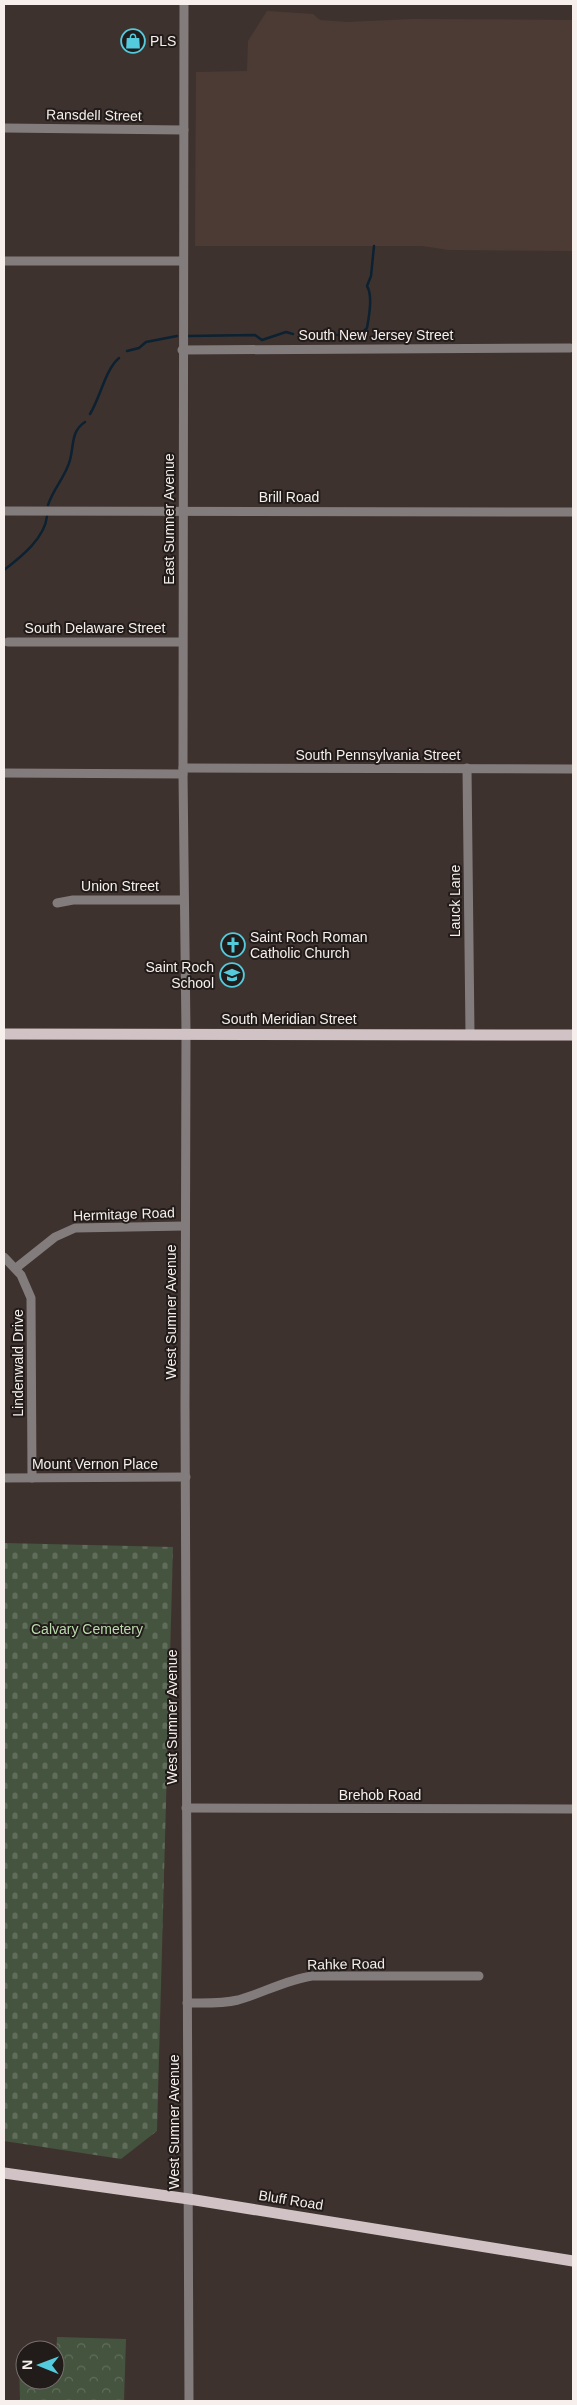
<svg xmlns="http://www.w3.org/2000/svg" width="577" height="2405" font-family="Arial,sans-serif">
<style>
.built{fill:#4c3b34}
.forest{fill:url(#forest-crowns)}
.cemetery{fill:url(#cemetery-stones)}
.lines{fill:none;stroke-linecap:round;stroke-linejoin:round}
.stream{stroke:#0c2131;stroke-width:2.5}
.minor{stroke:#837c7d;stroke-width:9}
.major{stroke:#d1c3c5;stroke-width:11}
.labels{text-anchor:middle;stroke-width:4;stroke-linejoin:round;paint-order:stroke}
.poi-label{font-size:14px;fill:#f6efec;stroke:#211b19;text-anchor:start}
.street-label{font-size:14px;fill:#f6efec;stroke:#211b19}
.park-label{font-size:14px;fill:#badbad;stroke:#211b19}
</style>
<defs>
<pattern id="forest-crowns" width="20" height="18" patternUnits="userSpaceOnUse" patternTransform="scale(1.25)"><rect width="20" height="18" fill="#45543f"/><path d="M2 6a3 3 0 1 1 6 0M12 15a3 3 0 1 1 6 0" fill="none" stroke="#606d5b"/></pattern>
<pattern id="cemetery-stones" width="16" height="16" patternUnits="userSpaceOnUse" patternTransform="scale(1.25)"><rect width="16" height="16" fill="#45543f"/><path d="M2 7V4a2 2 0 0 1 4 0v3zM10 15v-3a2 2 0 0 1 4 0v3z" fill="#606d5b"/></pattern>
</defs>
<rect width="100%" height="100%" fill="#3e322e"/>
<!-- built -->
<path class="built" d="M 267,11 L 313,14 L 320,20 L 347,22 L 413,19 L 573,20 L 573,251 L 449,250 L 422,246 L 195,246 L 196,72 L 247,71 L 248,41 Z"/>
<!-- forest -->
<path class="forest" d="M 57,2337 L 126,2339 L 124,2401 L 20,2401 L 19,2359 L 25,2359 L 25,2380 L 55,2380 Z"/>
<!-- cemetery -->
<path class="cemetery" d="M 4,1543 L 173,1547 L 157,2131 L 121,2159 L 4,2141 Z"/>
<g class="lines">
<!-- stream -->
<g class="stream">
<path d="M 305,335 L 326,334"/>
<path d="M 337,335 L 359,336 L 367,328 C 369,316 373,296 367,286 L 371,276 L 374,246"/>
<path d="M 188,336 L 255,335 L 262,340 L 286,332 L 293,334"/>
<path d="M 127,351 L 139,348 L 146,342 L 177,336"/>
<path d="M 90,414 C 101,396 105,370 119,358"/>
<path d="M 48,505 C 53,489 66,476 70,460 C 74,445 71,431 85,422"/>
<path d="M 4,570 C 21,557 45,538 47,516"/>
</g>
<!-- minor -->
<g class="minor">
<path d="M 184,4 L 183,774 L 186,1033 L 185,1405 L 189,2401"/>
<path d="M 4,128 L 184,130"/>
<path d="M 4,261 L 182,261"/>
<path d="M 182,350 L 570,348"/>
<path d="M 4,511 L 573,512"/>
<path d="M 8,642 L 182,642"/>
<path d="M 183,768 L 573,769"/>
<path d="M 467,768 L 470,1034"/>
<path d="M 4,773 L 183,774"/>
<path d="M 57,903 L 73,900 L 183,900"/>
<path d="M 4,1257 L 21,1275 L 31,1298 L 32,1478"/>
<path d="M 16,1268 L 55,1237 L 75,1228 L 185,1226"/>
<path d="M 4,1478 L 186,1477"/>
<path d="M 186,1808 L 573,1809"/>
<path d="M 187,2003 C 204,2003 221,2004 238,2000 C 263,1993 286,1980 312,1976 L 479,1976"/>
</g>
<!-- major -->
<g class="major">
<path d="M 4,1034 L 573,1035"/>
<path d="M 4,2173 L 189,2199 L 573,2261"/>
</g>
</g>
<!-- icons -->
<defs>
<g id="shop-ring" transform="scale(1.25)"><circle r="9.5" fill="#211b19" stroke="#54cadd" stroke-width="1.5"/><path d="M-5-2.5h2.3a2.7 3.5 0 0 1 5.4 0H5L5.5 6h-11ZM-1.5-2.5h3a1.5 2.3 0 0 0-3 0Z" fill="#54cadd"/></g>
<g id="church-ring" transform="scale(1.25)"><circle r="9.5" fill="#211b19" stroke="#54cadd" stroke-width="1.5"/><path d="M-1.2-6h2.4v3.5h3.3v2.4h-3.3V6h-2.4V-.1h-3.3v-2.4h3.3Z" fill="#54cadd"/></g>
<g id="school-ring" transform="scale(1.25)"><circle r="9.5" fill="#211b19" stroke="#54cadd" stroke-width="1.5"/><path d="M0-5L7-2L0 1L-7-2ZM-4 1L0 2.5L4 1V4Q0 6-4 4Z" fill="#54cadd"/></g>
</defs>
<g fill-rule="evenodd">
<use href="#shop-ring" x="133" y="41"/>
<use href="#church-ring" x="233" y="945"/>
<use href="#school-ring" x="232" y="975"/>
</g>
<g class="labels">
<!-- poi labels -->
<g class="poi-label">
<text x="150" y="46">PLS</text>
<text x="250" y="942">Saint Roch Roman<tspan x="250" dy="16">Catholic Church</tspan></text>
<text x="214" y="972" text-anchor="end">Saint Roch<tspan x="214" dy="16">School</tspan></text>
</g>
<!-- street labels -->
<g class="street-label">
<text transform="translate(94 115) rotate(1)" y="5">Ransdell Street</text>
<text x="376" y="340">South New Jersey Street</text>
<text x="289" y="502">Brill Road</text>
<text transform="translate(169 519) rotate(-90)" y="5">East Sumner Avenue</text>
<text x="95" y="633">South Delaware Street</text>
<text x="378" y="760">South Pennsylvania Street</text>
<text x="120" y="891">Union Street</text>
<text transform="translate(455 901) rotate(-90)" y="5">Lauck Lane</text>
<text x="289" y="1024">South Meridian Street</text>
<text transform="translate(124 1214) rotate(-2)" y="5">Hermitage Road</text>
<text transform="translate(171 1312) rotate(-90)" y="5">West Sumner Avenue</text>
<text transform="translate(18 1363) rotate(-90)" y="5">Lindenwald Drive</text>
<text x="95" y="1469">Mount Vernon Place</text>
<text transform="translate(172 1717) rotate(-90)" y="5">West Sumner Avenue</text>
<text x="380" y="1800">Brehob Road</text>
<text transform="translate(346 1964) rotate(-1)" y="5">Rahke Road</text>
<text transform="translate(174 2122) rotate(-90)" y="5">West Sumner Avenue</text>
<text transform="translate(291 2200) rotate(9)" y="5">Bluff Road</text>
</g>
<!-- park labels -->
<g class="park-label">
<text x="87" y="1634">Calvary Cemetery</text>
</g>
</g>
<!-- border -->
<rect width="577" height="2405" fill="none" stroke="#f6efec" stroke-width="10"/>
<!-- north arrow -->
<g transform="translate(40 2365) rotate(271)"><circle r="24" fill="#211b19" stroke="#76706d"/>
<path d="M0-4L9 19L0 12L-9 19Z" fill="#54cadd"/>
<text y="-8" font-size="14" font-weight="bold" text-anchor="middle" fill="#f6efec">N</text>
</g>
</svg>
